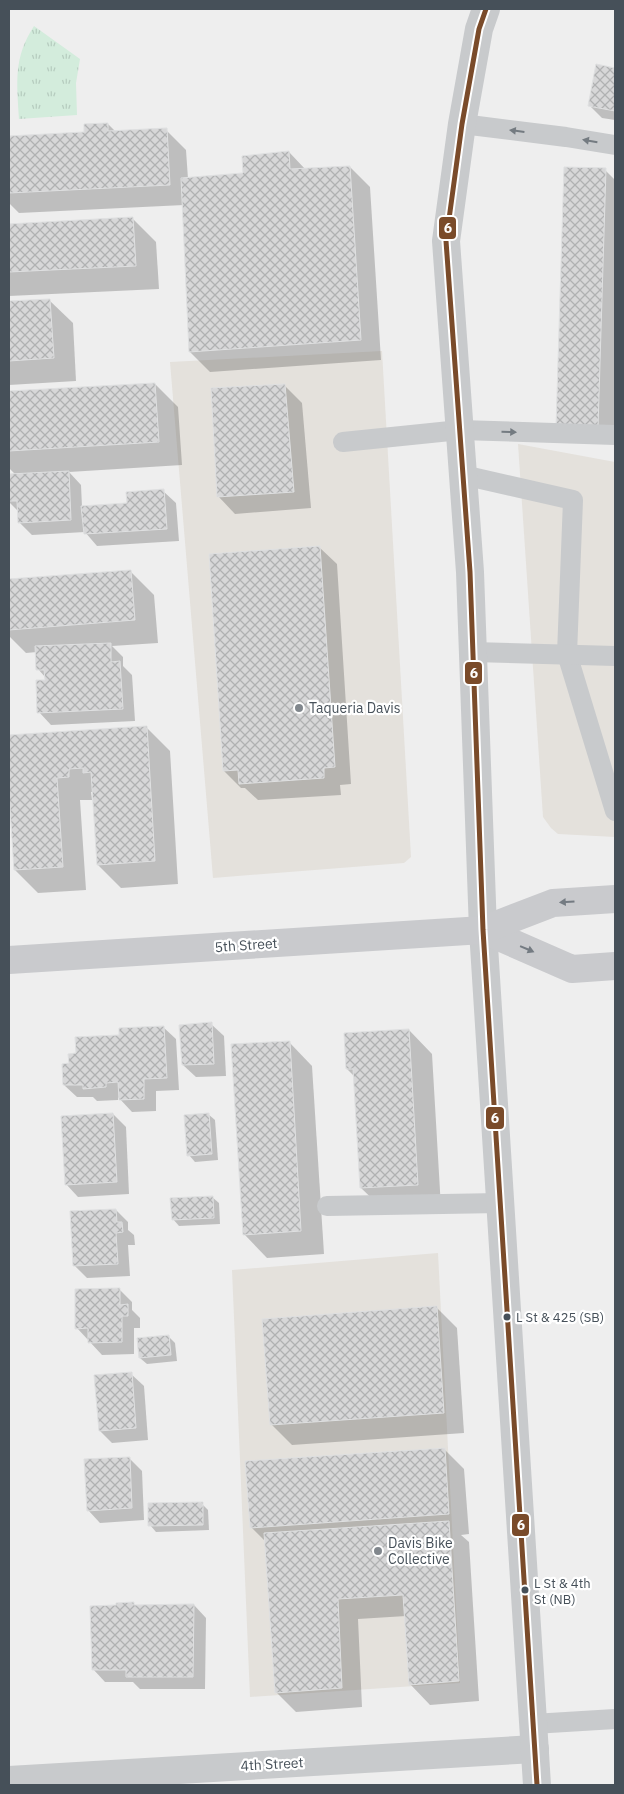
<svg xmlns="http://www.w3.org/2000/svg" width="624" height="1794" font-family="'IBM Plex Sans',sans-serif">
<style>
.commercial{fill:#e4e1dc}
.grass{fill:url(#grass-tufts)}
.shadow{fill:#0003}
.building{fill:url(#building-cross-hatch);stroke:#dfe0e1}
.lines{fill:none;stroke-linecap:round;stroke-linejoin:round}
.service{stroke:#c8cacc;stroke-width:20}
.minor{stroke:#c8cacc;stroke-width:28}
.tertiary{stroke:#c8cacc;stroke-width:28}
.secondary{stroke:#c9cacd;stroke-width:28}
.bus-1-casing{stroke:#fff;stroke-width:9}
.bus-1{stroke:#7a4b2a;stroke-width:5}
.oneway{fill:#747b81}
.oneway2{fill:#747b82}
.poi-dot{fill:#81878d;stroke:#fff;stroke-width:2}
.bus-dot{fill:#465059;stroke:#fff;stroke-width:2}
.labels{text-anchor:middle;stroke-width:4.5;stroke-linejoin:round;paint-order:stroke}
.bus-label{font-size:13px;fill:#465059;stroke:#fff;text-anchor:start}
.poi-label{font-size:14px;fill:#465059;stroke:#fff;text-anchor:start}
.street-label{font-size:14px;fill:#465059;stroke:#fff}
.line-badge{stroke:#fff;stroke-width:2}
.badge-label{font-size:14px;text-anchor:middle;font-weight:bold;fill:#fff}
</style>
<defs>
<pattern id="grass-tufts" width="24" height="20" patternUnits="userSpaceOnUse" patternTransform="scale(1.25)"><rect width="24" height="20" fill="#d3ecdc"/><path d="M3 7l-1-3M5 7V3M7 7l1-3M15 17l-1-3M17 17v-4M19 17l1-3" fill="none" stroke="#b6ccbf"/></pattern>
<pattern id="building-cross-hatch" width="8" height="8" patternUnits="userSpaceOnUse" patternTransform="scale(1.25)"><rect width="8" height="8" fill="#d7d7d8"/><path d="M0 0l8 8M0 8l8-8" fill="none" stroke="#b0b1b2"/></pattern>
</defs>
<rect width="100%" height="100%" fill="#eee"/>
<!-- commercial -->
<g class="commercial">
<path d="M 382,351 L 411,857 L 404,863 L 213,878 L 170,362 Z"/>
<path d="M 518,444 L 615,462 L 615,837 L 558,834 L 551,828 L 543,817 Z"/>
<path d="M 438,1253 L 460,1683 L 250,1697 L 232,1270 Z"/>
</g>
<!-- grass -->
<path class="grass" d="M 34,26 L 80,59 L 76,83 L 77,115 L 19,119 C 17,83 13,58 34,26 Z"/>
<!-- shadow -->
<g class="shadow">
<path d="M 597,66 L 615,69 L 615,120 L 602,118 L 589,105 Z"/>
<path d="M 108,124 L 116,132 L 166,130 L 186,150 L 188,179 L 245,174 L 289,152 L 306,170 L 350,167 L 370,187 L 381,360 L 210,372 L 190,352 L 184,205 L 19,213 L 9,203 L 9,138 L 85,133 Z"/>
<path d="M 605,170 L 615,180 L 615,430 L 574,443 Z"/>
<path d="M 133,219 L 156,242 L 159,289 L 9,296 L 9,225 Z"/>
<path d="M 49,300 L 73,323 L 76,381 L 9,385 L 9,302 Z"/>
<path d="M 155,384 L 178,407 L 182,465 L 69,472 L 81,485 L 82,507 L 128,504 L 163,491 L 176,503 L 179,541 L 97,546 L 85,532 L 32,535 L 19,522 L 19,512 L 9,502 L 9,475 L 16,475 L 9,468 L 9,393 Z"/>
<path d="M 285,386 L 302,403 L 311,508 L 235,514 L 218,496 Z"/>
<path d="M 319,547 L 337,564 L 351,784 L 340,785 L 341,795 L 258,800 L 245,788 L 241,788 L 224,771 Z"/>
<path d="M 131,572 L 154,595 L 158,643 L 112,646 L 123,657 L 123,666 L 132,675 L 135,721 L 51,725 L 39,712 L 46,678 L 38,669 L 37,652 L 26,653 L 9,636 L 9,580 Z"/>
<path d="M 147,728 L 170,751 L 178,884 L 121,888 L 98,865 L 94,792 L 91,792 L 92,800 L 80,800 L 86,890 L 38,893 L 15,870 L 9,772 L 9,736 Z"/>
<path d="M 211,1024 L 224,1036 L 226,1076 L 196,1077 L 183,1065 Z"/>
<path d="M 163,1027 L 176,1039 L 179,1090 L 156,1091 L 156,1111 L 132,1112 L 118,1097 L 118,1100 L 97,1101 L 93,1097 L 77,1097 L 64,1085 L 70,1064 L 77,1054 L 121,1036 Z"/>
<path d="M 409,1030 L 432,1054 L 441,1208 L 385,1211 L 361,1188 L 355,1077 L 347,1069 Z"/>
<path d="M 289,1042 L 312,1066 L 324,1254 L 267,1258 L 244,1234 Z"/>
<path d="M 113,1114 L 126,1127 L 129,1194 L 78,1197 L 66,1184 Z"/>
<path d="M 208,1114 L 215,1120 L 218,1160 L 195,1162 L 189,1155 Z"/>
<path d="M 212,1197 L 219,1203 L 220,1224 L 179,1226 L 173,1219 Z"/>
<path d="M 116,1210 L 128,1222 L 128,1230 L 134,1235 L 135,1245 L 128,1245 L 130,1276 L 87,1278 L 75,1266 Z"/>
<path d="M 119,1289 L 132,1302 L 132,1310 L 140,1318 L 140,1328 L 134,1328 L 134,1354 L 102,1355 L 77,1328 Z"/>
<path d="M 436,1307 L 457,1328 L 464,1433 L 292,1445 L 271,1424 Z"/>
<path d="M 169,1337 L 175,1343 L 177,1361 L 147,1364 L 140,1358 Z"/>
<path d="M 131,1374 L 144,1386 L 148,1440 L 112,1443 L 100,1431 Z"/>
<path d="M 444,1449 L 464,1469 L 469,1534 L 461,1535 L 469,1542 L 479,1701 L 430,1705 L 410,1684 L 406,1616 L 358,1619 L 362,1707 L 296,1712 L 276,1692 L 266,1542 L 251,1527 Z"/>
<path d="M 129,1458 L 142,1471 L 144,1520 L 100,1523 L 88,1510 Z"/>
<path d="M 202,1504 L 208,1510 L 209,1530 L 156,1532 L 150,1525 Z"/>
<path d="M 134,1604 L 136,1606 L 194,1605 L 206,1618 L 205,1689 L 140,1689 L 133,1682 L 105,1682 L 93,1669 Z"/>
</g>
<!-- building -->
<g class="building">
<path d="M 596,64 L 615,68 L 615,111 L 588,106 Z"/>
<path d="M 108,123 L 108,131 L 167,128 L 170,185 L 9,193 L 9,136 L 84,132 L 84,124 Z"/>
<path d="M 289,151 L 290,169 L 350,166 L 361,340 L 189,352 L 181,178 L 243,173 L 242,156 Z"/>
<path d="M 564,167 L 606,168 L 598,428 L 556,427 Z"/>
<path d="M 133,217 L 136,266 L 9,272 L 9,224 Z"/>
<path d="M 50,299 L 54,358 L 9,361 L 9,301 Z"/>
<path d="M 155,383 L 159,442 L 9,451 L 9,391 Z"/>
<path d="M 285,384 L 294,492 L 217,497 L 211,388 Z"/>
<path d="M 69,471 L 71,520 L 18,523 L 17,501 L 9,501 L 9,474 Z"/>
<path d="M 164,489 L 167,529 L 84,534 L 81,506 L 127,503 L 126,492 Z"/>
<path d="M 320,546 L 335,767 L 324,768 L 324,778 L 239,784 L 238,770 L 223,771 L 209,554 Z"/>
<path d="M 131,570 L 135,620 L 9,630 L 9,579 Z"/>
<path d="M 111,643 L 111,662 L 120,661 L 123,709 L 37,713 L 36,680 L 45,680 L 44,670 L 36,670 L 35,646 Z"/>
<path d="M 147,726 L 155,861 L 97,865 L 91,772 L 83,773 L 83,768 L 69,769 L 69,777 L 57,778 L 63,867 L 14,870 L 9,792 L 9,735 Z"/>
<path d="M 212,1022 L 214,1064 L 182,1065 L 179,1025 Z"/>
<path d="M 164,1026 L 167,1078 L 144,1079 L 144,1099 L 119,1100 L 118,1082 L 106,1083 L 106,1087 L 83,1089 L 83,1085 L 63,1085 L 62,1064 L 69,1063 L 68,1054 L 76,1053 L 75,1037 L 119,1035 L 119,1028 Z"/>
<path d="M 409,1029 L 418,1185 L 360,1188 L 353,1069 L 346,1069 L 344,1033 Z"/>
<path d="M 290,1041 L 301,1231 L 243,1235 L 231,1044 Z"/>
<path d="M 113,1113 L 117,1182 L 65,1185 L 61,1116 Z"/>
<path d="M 209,1113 L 212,1154 L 187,1156 L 184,1115 Z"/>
<path d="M 213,1196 L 214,1218 L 172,1220 L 170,1198 Z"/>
<path d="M 116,1209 L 117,1222 L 122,1222 L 123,1232 L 116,1233 L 118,1264 L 73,1266 L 70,1211 Z"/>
<path d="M 120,1288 L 120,1305 L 128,1304 L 128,1316 L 122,1316 L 122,1342 L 88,1343 L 88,1328 L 75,1329 L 75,1289 Z"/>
<path d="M 437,1306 L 444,1413 L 270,1425 L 262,1319 Z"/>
<path d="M 169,1335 L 171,1355 L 139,1358 L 137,1338 Z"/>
<path d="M 132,1372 L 136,1428 L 99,1431 L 94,1375 Z"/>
<path d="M 445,1448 L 449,1514 L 250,1528 L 245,1461 Z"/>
<path d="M 130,1457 L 132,1508 L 87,1511 L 84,1459 Z"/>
<path d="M 203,1502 L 203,1525 L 148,1526 L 148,1503 Z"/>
<path d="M 449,1521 L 459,1681 L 409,1685 L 403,1595 L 338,1599 L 342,1688 L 275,1693 L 264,1533 Z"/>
<path d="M 134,1602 L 134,1605 L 194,1604 L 193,1677 L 126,1677 L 126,1670 L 92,1670 L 90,1606 L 116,1605 L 116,1603 Z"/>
</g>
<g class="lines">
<!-- service -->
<g class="service">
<path d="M 462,124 L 566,137 L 615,145"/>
<path d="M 343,442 L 460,430 L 615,435"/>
<path d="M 463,475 L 573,500 L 567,654 L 615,811"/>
<path d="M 473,652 L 615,656"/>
<path d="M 327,1206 L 500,1203"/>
<path d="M 533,1724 L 615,1719"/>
</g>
<!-- minor -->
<path class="minor" d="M 9,1780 L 535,1749"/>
<!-- tertiary -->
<path class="tertiary" d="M 486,9 L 479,29 L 462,124 L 446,241 L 470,572 L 483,930 L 537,1785"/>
<!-- secondary -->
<g class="secondary">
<path d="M 483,930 L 572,969 L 615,966"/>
<path d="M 9,960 L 483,930 L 553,903 L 615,899"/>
</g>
<!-- bus-1 casing -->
<g class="bus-1-casing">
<path id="bus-1" d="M 486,9 L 479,29 L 462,124 L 446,241 L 470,572 L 483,930 L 537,1785"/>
</g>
<!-- bus-1 -->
<use href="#bus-1" class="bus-1"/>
</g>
<!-- one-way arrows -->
<defs><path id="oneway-solid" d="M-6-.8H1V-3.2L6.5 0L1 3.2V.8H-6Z" transform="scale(1.25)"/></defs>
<g class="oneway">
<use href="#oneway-solid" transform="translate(517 131) rotate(-173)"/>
<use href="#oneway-solid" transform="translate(590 141) rotate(-170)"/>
<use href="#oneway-solid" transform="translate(509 432) rotate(2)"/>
</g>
<g class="oneway2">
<use href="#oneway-solid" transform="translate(567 902) rotate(176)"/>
<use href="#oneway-solid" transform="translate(527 949) rotate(23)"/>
</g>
<!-- markers -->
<g class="poi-dot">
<circle cx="299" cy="708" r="5"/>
<circle cx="378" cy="1551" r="5"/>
</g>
<g class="bus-dot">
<circle cx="507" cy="1317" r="4.5"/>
<circle cx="525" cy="1590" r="4.5"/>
</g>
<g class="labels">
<!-- bus labels -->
<g class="bus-label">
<text x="516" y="1322">L St &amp; 425 (SB)</text>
<text x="534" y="1588">L St &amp; 4th<tspan x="534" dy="16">St (NB)</tspan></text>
</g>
<!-- poi labels -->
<g class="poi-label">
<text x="309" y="713">Taqueria Davis</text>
<text x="388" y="1548">Davis Bike<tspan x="388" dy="16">Collective</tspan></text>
</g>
<!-- street labels -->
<g class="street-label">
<text transform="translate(246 945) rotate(-4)" y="5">5th Street</text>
<text transform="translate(272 1764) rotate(-3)" y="5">4th Street</text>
</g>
</g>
<g class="line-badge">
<rect x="438" y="216" width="19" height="24" rx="5" fill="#7a4b2a"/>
<rect x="464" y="661" width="19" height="24" rx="5" fill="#7a4b2a"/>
<rect x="485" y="1106" width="20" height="24" rx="5" fill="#7a4b2a"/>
<rect x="511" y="1513" width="19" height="24" rx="5" fill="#7a4b2a"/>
</g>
<g class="badge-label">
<text x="448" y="233">6</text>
<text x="474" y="678">6</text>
<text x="495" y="1123">6</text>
<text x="521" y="1530">6</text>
</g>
<!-- border -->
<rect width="624" height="1794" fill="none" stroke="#465059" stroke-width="20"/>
</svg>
